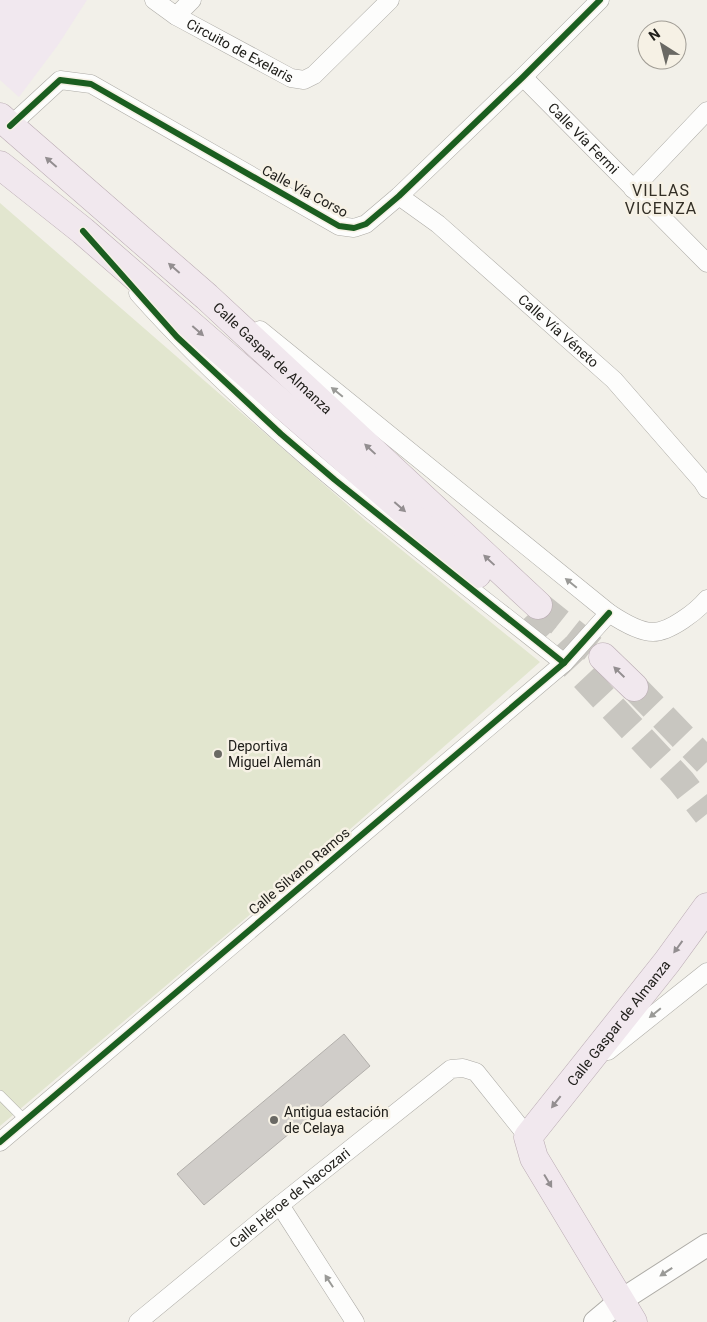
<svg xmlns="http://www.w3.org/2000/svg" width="707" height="1322" font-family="Roboto,sans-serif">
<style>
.education{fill:#f1e8ef}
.green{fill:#e2e6cf}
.building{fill:#d0cdc9;stroke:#b2afab}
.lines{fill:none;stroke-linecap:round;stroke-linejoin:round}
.primary-tunnel{stroke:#c8c6c0;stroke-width:28;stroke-dasharray:28 14;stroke-linecap:butt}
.service-casing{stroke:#adaba6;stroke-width:10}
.minor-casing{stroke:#adaba6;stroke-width:19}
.tertiary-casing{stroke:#adaba6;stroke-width:24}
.primary-casing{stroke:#b9aab2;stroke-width:29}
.service{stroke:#fdfdfc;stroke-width:9}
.minor{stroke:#fdfdfc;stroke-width:18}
.tertiary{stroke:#fdfdfc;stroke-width:22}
.primary{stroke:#f1e8ee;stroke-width:28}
.cycleway-casing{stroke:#f6f1e5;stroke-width:9}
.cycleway{stroke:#1b5e20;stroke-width:6}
.oneway{fill:#938e90}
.oneway2{fill:#9a9a97}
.poi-dot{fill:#6a6964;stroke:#f6f1e5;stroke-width:2}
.labels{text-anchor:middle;stroke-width:5;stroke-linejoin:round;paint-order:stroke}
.street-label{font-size:14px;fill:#21201c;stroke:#f6f1e5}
.poi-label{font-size:14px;fill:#21201c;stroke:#f6f1e5;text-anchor:start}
.quarter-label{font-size:16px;letter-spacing:1px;fill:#332f26;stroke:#f6f1e5}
</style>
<rect width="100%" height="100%" fill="#f2f0e9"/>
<!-- education -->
<path class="education" d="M 0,0 L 87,0 L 58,45 L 19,97 L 0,80 Z"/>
<!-- green -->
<path class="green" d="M 0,203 L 366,521 L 540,662 L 331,846 L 0,1126 Z"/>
<!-- building -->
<path class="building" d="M 344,1034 L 370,1066 L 204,1205 L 177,1174 Z"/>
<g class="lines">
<!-- primary-tunnel -->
<g class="primary-tunnel">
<path d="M 538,605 L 603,657"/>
<path d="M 527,616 L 681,781 L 707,814"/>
<path d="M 634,687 L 707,762"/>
</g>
<!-- service casing -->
<g class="service-casing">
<path id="service" d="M 0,1095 L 25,1120"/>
</g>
<!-- minor casing -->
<g class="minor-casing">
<g id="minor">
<path id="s1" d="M 154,0 L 176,16 L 291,78 L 304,80 L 314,75 L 390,0"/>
<path d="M 176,16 L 192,0"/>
<path id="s2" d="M 523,77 L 707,263"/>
<path d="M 10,126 L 60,80 L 91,84 L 339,226 L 354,228 L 366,224 L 399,196 L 523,77 L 600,0"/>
<path d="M 633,189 L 707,111"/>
<path id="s3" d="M 399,196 L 438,224 L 614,380 L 702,481 L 707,489"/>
<path d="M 138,293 C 263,434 417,546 564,663"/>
<path d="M 260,330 L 609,613 C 621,621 639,632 653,632 C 670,632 697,611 707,599"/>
<path d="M 608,1051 L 707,972"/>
<path d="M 0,1142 L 564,663 L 609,613"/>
<path d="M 280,1205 L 355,1322"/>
<path id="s4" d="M 138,1322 L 280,1205 L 451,1069 L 463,1068 L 476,1072 L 528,1137"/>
</g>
</g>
<!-- tertiary casing -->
<g class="tertiary-casing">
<path id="tertiary" d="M 595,1322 L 620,1301 L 707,1245"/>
</g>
<!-- primary casing -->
<g class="primary-casing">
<g id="primary">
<path id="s5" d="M 0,117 L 207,297 L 538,605"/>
<path d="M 0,165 L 83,231 L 477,574"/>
<path d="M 603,657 L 634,687"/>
<path id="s6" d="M 633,1322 L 534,1158 L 528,1137 L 667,962 L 707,907"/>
</g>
</g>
<!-- service -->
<use href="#service" class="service"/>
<!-- minor -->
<use href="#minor" class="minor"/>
<!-- tertiary -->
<use href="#tertiary" class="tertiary"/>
<!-- primary -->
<use href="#primary" class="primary"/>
<!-- cycleway casing -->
<g class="cycleway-casing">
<g id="cycleway">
<path d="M 10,126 L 60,80 L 91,84 L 339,226 L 354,228 L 366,224 L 399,196 L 523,77 L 600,0"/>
<path d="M 83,231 L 177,337 L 281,434 L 335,480 L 564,663"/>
<path d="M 0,1142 L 564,663 L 609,613"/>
</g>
</g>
<!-- cycleway -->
<use href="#cycleway" class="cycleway"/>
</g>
<!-- one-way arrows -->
<defs><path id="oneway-solid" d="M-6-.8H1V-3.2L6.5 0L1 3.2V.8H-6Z" transform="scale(1.25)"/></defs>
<g class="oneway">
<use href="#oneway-solid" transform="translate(51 162) rotate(-139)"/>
<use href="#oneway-solid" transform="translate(174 268) rotate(-139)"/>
<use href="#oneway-solid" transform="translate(198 331) rotate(41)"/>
<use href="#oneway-solid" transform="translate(370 449) rotate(-137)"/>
<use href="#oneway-solid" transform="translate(400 507) rotate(41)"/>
<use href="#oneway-solid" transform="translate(489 560) rotate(-137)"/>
<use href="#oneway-solid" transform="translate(619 672) rotate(-136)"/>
<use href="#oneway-solid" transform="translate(678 947) rotate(126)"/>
<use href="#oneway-solid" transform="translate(556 1102) rotate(128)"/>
<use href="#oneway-solid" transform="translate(548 1181) rotate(59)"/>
</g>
<g class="oneway2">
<use href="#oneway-solid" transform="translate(337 392) rotate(-141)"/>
<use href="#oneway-solid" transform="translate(571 583) rotate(-141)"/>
<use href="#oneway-solid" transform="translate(655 1013) rotate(141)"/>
<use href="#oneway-solid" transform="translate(666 1272) rotate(147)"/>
<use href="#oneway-solid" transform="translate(329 1281) rotate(-123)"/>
</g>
<!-- markers -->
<g class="poi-dot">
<circle cx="218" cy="754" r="5"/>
<circle cx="274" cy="1120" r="5"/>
</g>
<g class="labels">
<!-- street labels -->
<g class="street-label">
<text dy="5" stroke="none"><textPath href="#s1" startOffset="100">Circuito de Exelaris</textPath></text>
<text dy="5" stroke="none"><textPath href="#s2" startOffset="86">Calle Vía Fermi</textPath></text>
<text transform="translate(305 191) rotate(28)" y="5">Calle Vía Corso</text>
<text dy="5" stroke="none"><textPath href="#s3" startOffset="209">Calle Vía Véneto</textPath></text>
<text dy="5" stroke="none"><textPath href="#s5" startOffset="364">Calle Gaspar de Almanza</textPath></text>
<text transform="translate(299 871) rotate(-40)" y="5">Calle Silvano Ramos</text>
<text dy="5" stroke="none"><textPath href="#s6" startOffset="359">Calle Gaspar de Almanza</textPath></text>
<text dy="5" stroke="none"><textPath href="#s4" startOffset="196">Calle Héroe de Nacozari</textPath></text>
</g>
<!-- poi labels -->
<g class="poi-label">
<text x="228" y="751">Deportiva<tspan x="228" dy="16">Miguel Alemán</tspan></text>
<text x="284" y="1117">Antigua estación<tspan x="284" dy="16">de Celaya</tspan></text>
</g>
<!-- quarter labels -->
<g class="quarter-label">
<text x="661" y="196">VILLAS<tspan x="661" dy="18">VICENZA</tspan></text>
</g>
</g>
<!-- north arrow -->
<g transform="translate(662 45) rotate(324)"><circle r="24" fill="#f6f1e5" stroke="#a19d95"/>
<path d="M0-4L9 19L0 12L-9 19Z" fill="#6a6964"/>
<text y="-8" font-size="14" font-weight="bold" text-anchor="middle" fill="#21201c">N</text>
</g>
</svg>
